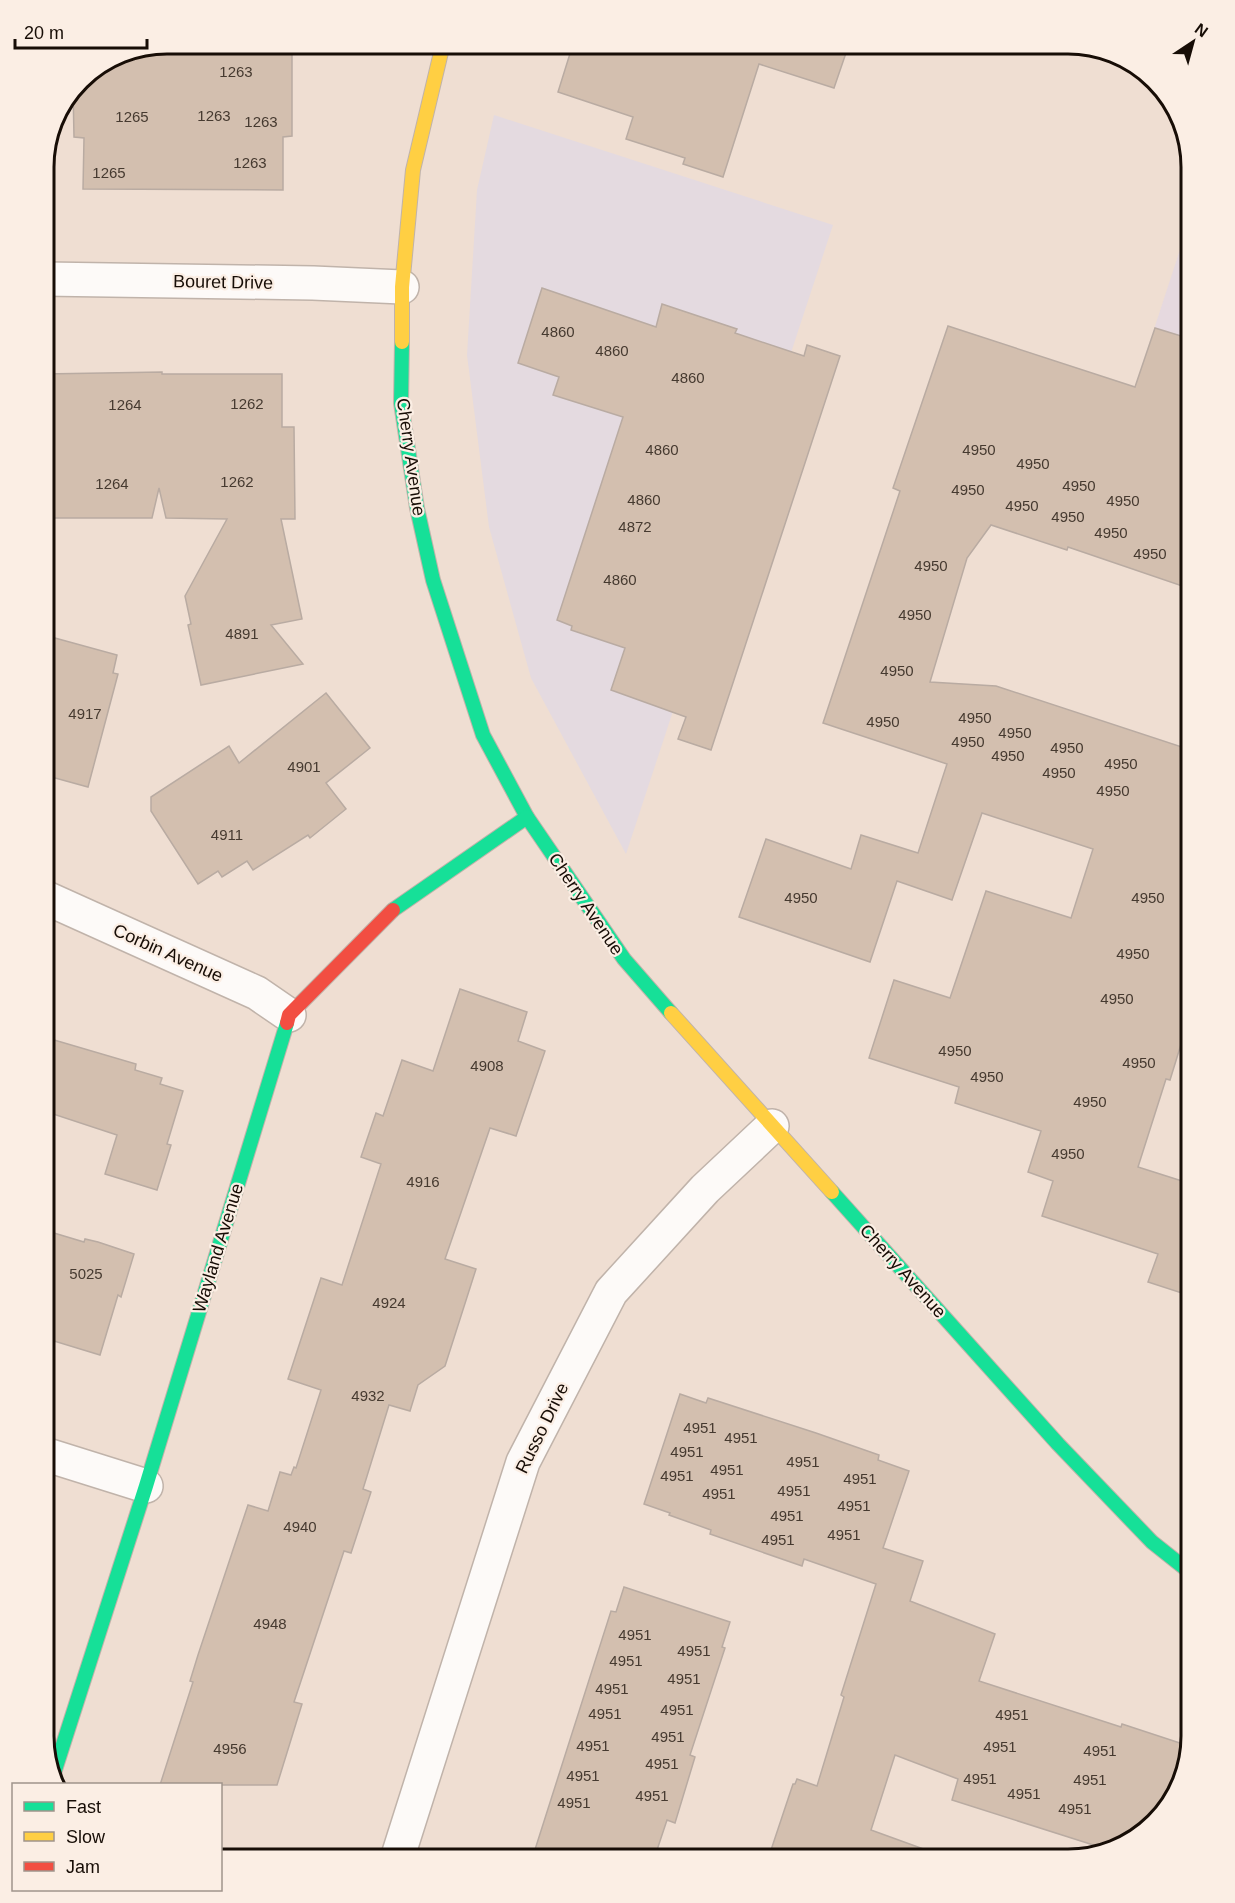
<svg xmlns="http://www.w3.org/2000/svg" width="1235" height="1903" font-family="Helvetica,sans-serif">
<style>
.commercial{fill:#e4dae0}
.education{fill:#e6d9df}
.building{fill:#d3bfaf;stroke:#b9aba2;stroke-width:1.5}
.lines{fill:none;stroke-linecap:round;stroke-linejoin:round}
.street-casing{stroke:#c0b3aa;stroke-width:36}
.fast-casing{stroke:#c0b3aa;stroke-width:16}
.slow-casing{stroke:#c0b3aa;stroke-width:16}
.jam-casing{stroke:#c0b3aa;stroke-width:16}
.street{stroke:#fdfaf8;stroke-width:33}
.fast{stroke:#16e098;stroke-width:14}
.slow{stroke:#ffcf43;stroke-width:14}
.jam{stroke:#f24e42;stroke-width:14}
.labels{text-anchor:middle;stroke-width:4.5;stroke-linejoin:round;paint-order:stroke}
.number-label{font-size:15px;fill:#463a30}
.street-label{font-size:18px;fill:#170d06;stroke:#fbeee4}
.rim{fill:none;stroke:#170d06;stroke-width:3}
</style>
<rect width="100%" height="100%" fill="#efded2"/>
<!-- commercial -->
<path class="commercial" d="M 494,115 L 833,225 L 626,854 L 531,678 L 489,527 L 467,355 L 477,190 Z"/>
<!-- education -->
<path class="education" d="M 1191,216 L 1191,386 L 1141,369 Z"/>
<!-- building -->
<g class="building">
<path d="M 167,44 L 292,44 L 292,136 L 283,137 L 283,190 L 83,189 L 84,138 L 74,137 L 73,88 L 80,79 L 120,53 Z"/>
<path d="M 573,44 L 828,44 L 847,50 L 834,88 L 759,64 L 723,177 L 683,164 L 685,158 L 626,139 L 633,117 L 558,92 Z"/>
<path d="M 542,288 L 656,327 L 662,304 L 737,329 L 735,333 L 804,356 L 807,345 L 840,356 L 711,750 L 678,739 L 686,717 L 611,690 L 625,648 L 571,630 L 572,626 L 557,620 L 623,417 L 553,395 L 559,377 L 518,363 Z"/>
<path d="M 948,326 L 1135,387 L 1155,328 L 1191,339 L 1191,589 L 1068,547 L 1067,550 L 991,525 L 967,558 L 930,682 L 996,686 L 1191,750 L 1191,980 L 1182,1009 L 1191,1012 L 1170,1080 L 1166,1079 L 1138,1167 L 1182,1181 L 1185,1172 L 1191,1173 L 1191,1296 L 1148,1282 L 1158,1254 L 1042,1216 L 1053,1181 L 1028,1172 L 1041,1131 L 955,1103 L 959,1087 L 869,1058 L 894,980 L 950,998 L 986,891 L 1071,918 L 1093,849 L 982,813 L 952,900 L 897,881 L 870,962 L 739,917 L 766,839 L 851,869 L 861,835 L 918,853 L 947,764 L 823,723 L 900,491 L 893,488 Z"/>
<path d="M 162,372 L 162,374 L 282,374 L 282,427 L 294,427 L 295,519 L 281,519 L 302,619 L 271,625 L 303,664 L 201,685 L 188,625 L 191,624 L 185,596 L 227,519 L 166,518 L 159,488 L 152,518 L 44,518 L 44,374 Z"/>
<path d="M 44,635 L 117,655 L 113,673 L 118,674 L 88,787 L 44,775 Z"/>
<path d="M 326,693 L 370,748 L 326,783 L 346,809 L 310,838 L 308,835 L 253,870 L 247,861 L 222,877 L 218,871 L 198,884 L 151,811 L 151,797 L 229,746 L 239,763 Z"/>
<path d="M 460,989 L 527,1012 L 518,1041 L 545,1051 L 516,1136 L 490,1128 L 445,1259 L 476,1269 L 445,1366 L 418,1385 L 410,1411 L 389,1405 L 363,1489 L 371,1492 L 351,1553 L 344,1551 L 294,1702 L 302,1704 L 277,1785 L 160,1785 L 193,1682 L 190,1681 L 198,1655 L 248,1505 L 268,1511 L 280,1472 L 291,1475 L 294,1467 L 296,1468 L 321,1390 L 288,1379 L 321,1278 L 342,1285 L 381,1164 L 361,1157 L 376,1113 L 383,1116 L 402,1060 L 433,1071 Z"/>
<path d="M 44,1037 L 136,1064 L 135,1070 L 162,1078 L 160,1084 L 183,1091 L 167,1144 L 171,1145 L 157,1190 L 105,1174 L 117,1135 L 44,1111 Z"/>
<path d="M 44,1230 L 84,1242 L 85,1239 L 98,1242 L 134,1254 L 121,1297 L 118,1295 L 100,1355 L 44,1338 Z"/>
<path d="M 680,1394 L 706,1403 L 708,1398 L 816,1433 L 879,1455 L 878,1460 L 909,1471 L 883,1548 L 923,1561 L 910,1601 L 995,1634 L 979,1681 L 1121,1727 L 1122,1724 L 1189,1746 L 1171,1804 L 1123,1847 L 1109,1850 L 952,1800 L 958,1779 L 895,1755 L 871,1830 L 940,1855 L 939,1859 L 768,1859 L 793,1784 L 795,1784 L 797,1779 L 817,1786 L 844,1697 L 841,1695 L 876,1584 L 804,1559 L 802,1566 L 710,1534 L 711,1530 L 669,1515 L 670,1513 L 644,1504 Z"/>
<path d="M 624,1587 L 730,1622 L 722,1647 L 725,1648 L 690,1755 L 695,1757 L 675,1823 L 667,1820 L 654,1859 L 532,1859 L 611,1611 L 616,1612 Z"/>
</g>
<g class="lines">
<!-- street casing -->
<g class="street-casing">
<g id="street">
<path d="M 44,279 L 313,283 L 402,287"/>
<path d="M 44,897 L 257,993 L 289,1015"/>
<path d="M 44,1454 L 146,1486"/>
<path d="M 397,1859 L 523,1462 L 611,1292 L 705,1189 L 772,1126"/>
</g>
</g>
<!-- fast casing -->
<g class="fast-casing">
<g id="fast">
<path d="M 402,342 L 401,403 L 417,508 L 433,580 L 483,735 L 527,817 L 624,959 L 671,1013"/>
<path d="M 393,910 L 527,817"/>
<path d="M 832,1192 L 1058,1444 L 1152,1542 L 1191,1573"/>
<path d="M 53,1776 L 146,1486 L 287,1023"/>
</g>
</g>
<!-- slow casing -->
<g class="slow-casing">
<g id="slow">
<path d="M 402,342 L 402,287 L 413,170 L 443,44"/>
<path d="M 671,1013 L 832,1192"/>
</g>
</g>
<!-- jam casing -->
<g class="jam-casing">
<path id="jam" d="M 287,1023 L 289,1015 L 393,910"/>
</g>
<!-- street -->
<use href="#street" class="street"/>
<!-- fast -->
<use href="#fast" class="fast"/>
<!-- slow -->
<use href="#slow" class="slow"/>
<!-- jam -->
<use href="#jam" class="jam"/>
</g>
<g class="labels">
<!-- number labels -->
<g class="number-label">
<text x="236" y="77">1263</text>
<text x="214" y="121">1263</text>
<text x="132" y="122">1265</text>
<text x="261" y="127">1263</text>
<text x="250" y="168">1263</text>
<text x="109" y="178">1265</text>
<text x="558" y="337">4860</text>
<text x="612" y="356">4860</text>
<text x="688" y="383">4860</text>
<text x="247" y="409">1262</text>
<text x="125" y="410">1264</text>
<text x="662" y="455">4860</text>
<text x="979" y="455">4950</text>
<text x="1033" y="469">4950</text>
<text x="237" y="487">1262</text>
<text x="112" y="489">1264</text>
<text x="1079" y="491">4950</text>
<text x="968" y="495">4950</text>
<text x="644" y="505">4860</text>
<text x="1123" y="506">4950</text>
<text x="1022" y="511">4950</text>
<text x="1068" y="522">4950</text>
<text x="635" y="532">4872</text>
<text x="1111" y="538">4950</text>
<text x="1150" y="559">4950</text>
<text x="931" y="571">4950</text>
<text x="620" y="585">4860</text>
<text x="915" y="620">4950</text>
<text x="242" y="639">4891</text>
<text x="897" y="676">4950</text>
<text x="85" y="719">4917</text>
<text x="975" y="723">4950</text>
<text x="883" y="727">4950</text>
<text x="1015" y="738">4950</text>
<text x="968" y="747">4950</text>
<text x="1067" y="753">4950</text>
<text x="1008" y="761">4950</text>
<text x="1121" y="769">4950</text>
<text x="304" y="772">4901</text>
<text x="1059" y="778">4950</text>
<text x="1113" y="796">4950</text>
<text x="227" y="840">4911</text>
<text x="801" y="903">4950</text>
<text x="1148" y="903">4950</text>
<text x="1133" y="959">4950</text>
<text x="1117" y="1004">4950</text>
<text x="955" y="1056">4950</text>
<text x="1139" y="1068">4950</text>
<text x="487" y="1071">4908</text>
<text x="987" y="1082">4950</text>
<text x="1090" y="1107">4950</text>
<text x="1068" y="1159">4950</text>
<text x="423" y="1187">4916</text>
<text x="86" y="1279">5025</text>
<text x="389" y="1308">4924</text>
<text x="368" y="1401">4932</text>
<text x="700" y="1433">4951</text>
<text x="741" y="1443">4951</text>
<text x="687" y="1457">4951</text>
<text x="803" y="1467">4951</text>
<text x="727" y="1475">4951</text>
<text x="677" y="1481">4951</text>
<text x="860" y="1484">4951</text>
<text x="794" y="1496">4951</text>
<text x="719" y="1499">4951</text>
<text x="854" y="1511">4951</text>
<text x="787" y="1521">4951</text>
<text x="300" y="1532">4940</text>
<text x="844" y="1540">4951</text>
<text x="778" y="1545">4951</text>
<text x="270" y="1629">4948</text>
<text x="635" y="1640">4951</text>
<text x="694" y="1656">4951</text>
<text x="626" y="1666">4951</text>
<text x="684" y="1684">4951</text>
<text x="612" y="1694">4951</text>
<text x="677" y="1715">4951</text>
<text x="605" y="1719">4951</text>
<text x="1012" y="1720">4951</text>
<text x="668" y="1742">4951</text>
<text x="593" y="1751">4951</text>
<text x="1000" y="1752">4951</text>
<text x="230" y="1754">4956</text>
<text x="1100" y="1756">4951</text>
<text x="662" y="1769">4951</text>
<text x="583" y="1781">4951</text>
<text x="980" y="1784">4951</text>
<text x="1090" y="1785">4951</text>
<text x="1024" y="1799">4951</text>
<text x="652" y="1801">4951</text>
<text x="574" y="1808">4951</text>
<text x="1075" y="1814">4951</text>
</g>
<!-- street labels -->
<g class="street-label">
<text transform="translate(223 282) rotate(1)" y="6">Bouret Drive</text>
<text transform="translate(411 457) rotate(82)" y="6">Cherry Avenue</text>
<text transform="translate(586 904) rotate(56)" y="6">Cherry Avenue</text>
<text transform="translate(168 953) rotate(24)" y="6">Corbin Avenue</text>
<text transform="translate(218 1248) rotate(-73)" y="6">Wayland Avenue</text>
<text transform="translate(903 1271) rotate(48)" y="6">Cherry Avenue</text>
<text transform="translate(542 1428) rotate(-64)" y="6">Russo Drive</text>
</g>
</g>
<!-- crop -->
<path d="M0 0H1235V1903H0ZM167 54H1068A113 113 0 0 1 1181 167V1736A113 113 0 0 1 1068 1849H167A113 113 0 0 1 54 1736V167A113 113 0 0 1 167 54Z" fill="#fbeee4" fill-rule="evenodd"/>
<path class="rim" d="M167 54H1068A113 113 0 0 1 1181 167V1736A113 113 0 0 1 1068 1849H167A113 113 0 0 1 54 1736V167A113 113 0 0 1 167 54Z"/>
<!-- legend -->
<rect x="12" y="1783" width="210" height="108" fill="#fbeee4" stroke="#a0948b" stroke-width="1.5"/>
<rect x="24" y="1802" width="30" height="9" fill="#16e098" stroke="#a0948b" stroke-width="1.5"/>
<text x="66" y="1813" font-size="18" fill="#170d06">Fast</text>
<rect x="24" y="1832" width="30" height="9" fill="#ffcf43" stroke="#a0948b" stroke-width="1.5"/>
<text x="66" y="1843" font-size="18" fill="#170d06">Slow</text>
<rect x="24" y="1862" width="30" height="9" fill="#f24e42" stroke="#a0948b" stroke-width="1.5"/>
<text x="66" y="1873" font-size="18" fill="#170d06">Jam</text>
<!-- north arrow -->
<g transform="translate(1193 42) rotate(36)" stroke="#fbeee4" stroke-width="4.5" paint-order="stroke">
<path d="M0-4.5L10 22L0 15L-10 22Z" fill="#170d06"/>
<text y="-9" font-size="16" font-weight="bold" text-anchor="middle" fill="#170d06">N</text>
</g>
<!-- scale -->
<path d="M15 39v9h132v-9" fill="none" stroke="#170d06" stroke-width="3"/>
<text x="24" y="39" font-size="18" fill="#170d06" stroke="#fbeee4" stroke-width="4.5" paint-order="stroke">20 m</text>
</svg>
